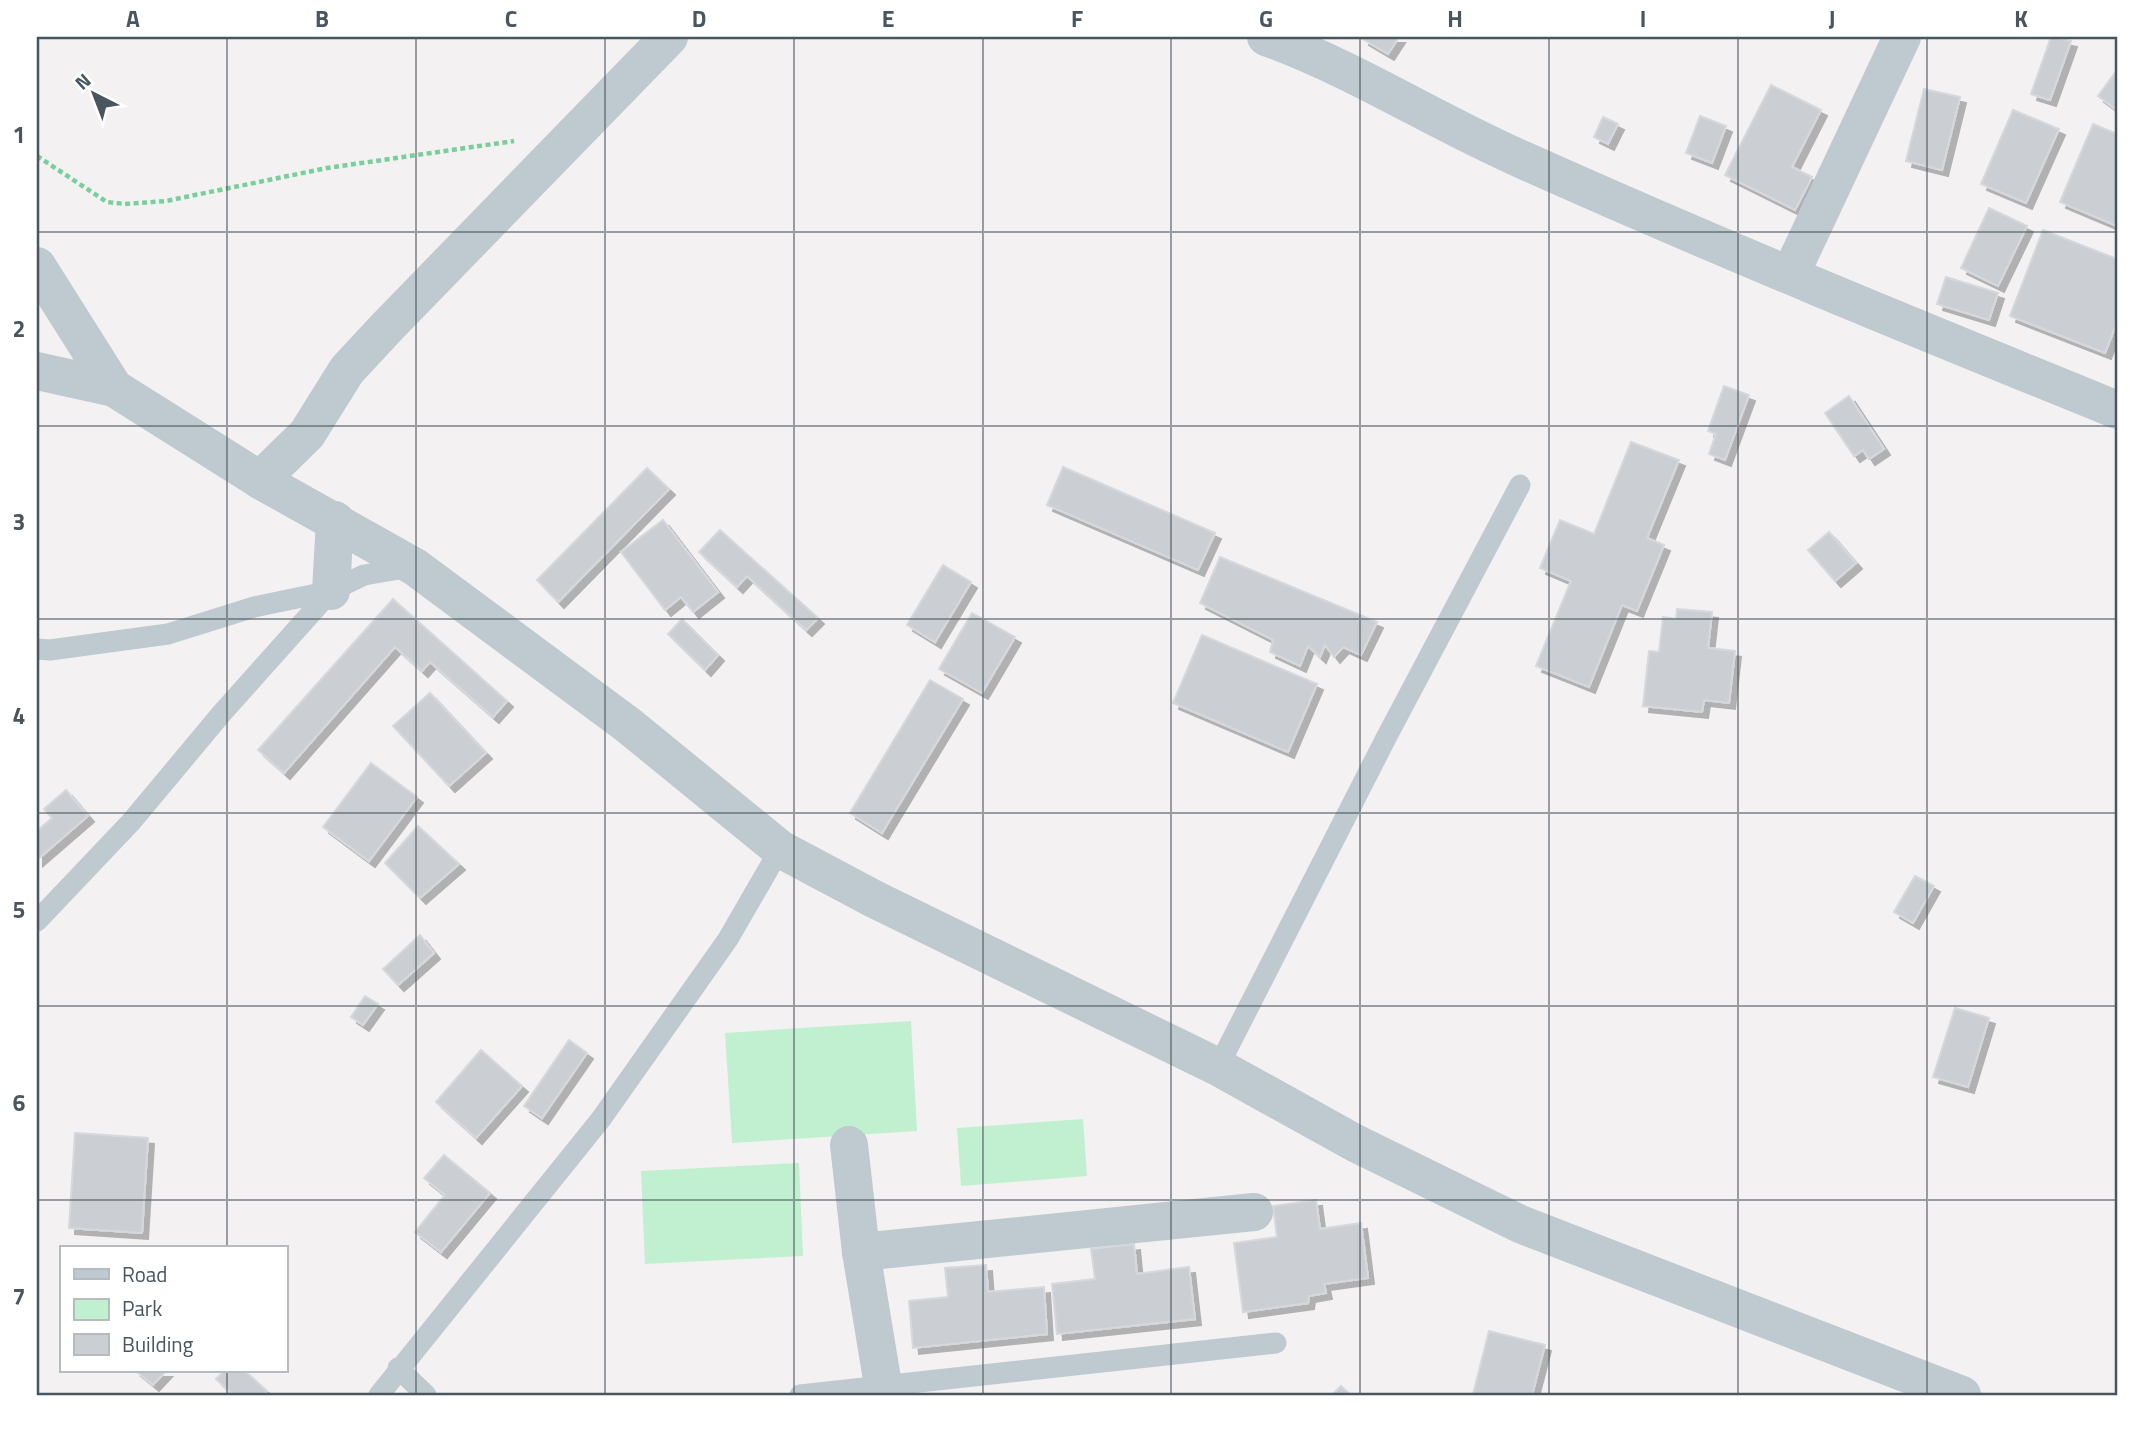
<svg xmlns="http://www.w3.org/2000/svg" width="2154" height="1432" font-family="'Titillium Web',sans-serif">
<style>
.green{fill:#c1f0d0}
.building{fill:#cbced3;stroke:#d5d8dc;stroke-width:2;filter:url(#shadow)}
.lines{fill:none;stroke-linecap:round;stroke-linejoin:round}
.path{stroke:#79ce9e;stroke-width:4.5;stroke-dasharray:5 3.5;stroke-linecap:butt}
.lane{stroke:#bfc9d0;stroke-width:21}
.street{stroke:#bfc9d0;stroke-width:38}
.grid{fill:none;stroke:#49565f;stroke-width:2;stroke-opacity:0.55}
.neatline{fill:none;stroke:#49565f;stroke-width:2.5}
.grid-label{font-size:23px;text-anchor:middle;font-weight:bold;fill:#49565f}
</style>
<defs>
<filter id="shadow"><feDropShadow dx="6" dy="6" stdDeviation="0" flood-color="#0004"/></filter>
</defs>
<rect width="100%" height="100%" fill="#f3f1f1"/>
<!-- green -->
<g class="green">
<path d="M 911,1021 L 917,1131 L 732,1143 L 725,1033 Z"/>
<path d="M 1083,1119 L 1087,1176 L 961,1186 L 957,1128 Z"/>
<path d="M 799,1163 L 803,1256 L 645,1264 L 641,1171 Z"/>
</g>
<!-- building -->
<g class="building">
<path d="M 1364,37 L 1399,37 L 1388,54 L 1363,39 Z"/>
<path d="M 2051,37 L 2071,41 L 2050,100 L 2031,94 Z"/>
<path d="M 2117,70 L 2117,110 L 2098,96 Z"/>
<path d="M 1771,85 L 1821,110 L 1792,167 L 1812,177 L 1795,210 L 1725,175 Z"/>
<path d="M 1924,89 L 1960,97 L 1942,170 L 1906,161 Z"/>
<path d="M 2013,110 L 2059,129 L 2026,203 L 1981,184 Z"/>
<path d="M 1700,116 L 1726,126 L 1712,163 L 1686,153 Z"/>
<path d="M 1603,117 L 1618,124 L 1608,144 L 1594,137 Z"/>
<path d="M 2093,124 L 2117,134 L 2117,226 L 2060,202 Z"/>
<path d="M 1989,208 L 2027,226 L 1998,286 L 1961,268 Z"/>
<path d="M 2043,230 L 2117,259 L 2117,322 L 2105,353 L 2010,316 Z"/>
<path d="M 1946,277 L 1998,293 L 1989,320 L 1937,304 Z"/>
<path d="M 1724,386 L 1749,395 L 1725,460 L 1709,454 L 1716,434 L 1708,431 Z"/>
<path d="M 1849,396 L 1884,449 L 1869,459 L 1863,450 L 1854,456 L 1825,413 Z"/>
<path d="M 1631,442 L 1679,460 L 1647,538 L 1664,545 L 1637,611 L 1622,605 L 1589,687 L 1536,666 L 1571,581 L 1540,568 L 1560,520 L 1594,534 Z"/>
<path d="M 1063,467 L 1215,533 L 1198,570 L 1047,505 Z"/>
<path d="M 647,468 L 669,489 L 558,602 L 537,580 Z"/>
<path d="M 663,520 L 718,592 L 693,612 L 681,597 L 665,610 L 621,552 Z"/>
<path d="M 720,530 L 818,618 L 806,630 L 747,576 L 737,587 L 699,552 Z"/>
<path d="M 1829,532 L 1856,563 L 1835,581 L 1808,550 Z"/>
<path d="M 1220,557 L 1377,622 L 1361,655 L 1343,647 L 1334,657 L 1325,645 L 1320,657 L 1308,646 L 1300,666 L 1270,652 L 1273,640 L 1200,603 Z"/>
<path d="M 943,565 L 971,582 L 935,642 L 907,625 Z"/>
<path d="M 393,599 L 507,701 L 493,717 L 430,662 L 422,671 L 395,647 L 284,773 L 258,750 Z"/>
<path d="M 1677,609 L 1712,612 L 1708,648 L 1735,651 L 1729,703 L 1704,700 L 1702,712 L 1643,706 L 1649,651 L 1659,652 L 1663,617 L 1676,619 Z"/>
<path d="M 972,613 L 1015,637 L 982,693 L 939,669 Z"/>
<path d="M 682,619 L 718,655 L 705,670 L 668,634 Z"/>
<path d="M 1202,635 L 1317,684 L 1288,752 L 1173,703 Z"/>
<path d="M 930,680 L 963,699 L 882,833 L 850,813 Z"/>
<path d="M 430,693 L 486,753 L 449,786 L 393,726 Z"/>
<path d="M 371,763 L 417,797 L 369,861 L 323,827 Z"/>
<path d="M 66,790 L 88,816 L 37,860 L 37,831 L 52,818 L 44,809 Z"/>
<path d="M 418,826 L 459,864 L 420,898 L 385,863 Z"/>
<path d="M 1915,876 L 1934,886 L 1913,923 L 1894,912 Z"/>
<path d="M 420,935 L 434,953 L 398,985 L 383,969 Z"/>
<path d="M 365,996 L 378,1004 L 363,1025 L 351,1017 Z"/>
<path d="M 1955,1008 L 1989,1018 L 1968,1087 L 1933,1077 Z"/>
<path d="M 569,1040 L 587,1053 L 542,1118 L 524,1106 Z"/>
<path d="M 481,1050 L 522,1086 L 476,1138 L 436,1102 Z"/>
<path d="M 75,1133 L 148,1138 L 142,1233 L 69,1228 Z"/>
<path d="M 444,1155 L 490,1193 L 441,1252 L 415,1232 L 445,1195 L 424,1178 Z"/>
<path d="M 1316,1200 L 1320,1229 L 1361,1223 L 1368,1278 L 1324,1284 L 1326,1293 L 1309,1296 L 1308,1303 L 1243,1312 L 1234,1243 L 1277,1237 L 1273,1206 Z"/>
<path d="M 1134,1244 L 1137,1274 L 1189,1267 L 1195,1319 L 1057,1334 L 1052,1284 L 1095,1279 L 1091,1249 Z"/>
<path d="M 986,1265 L 988,1292 L 1044,1287 L 1047,1334 L 913,1348 L 909,1301 L 948,1297 L 945,1268 Z"/>
<path d="M 1489,1331 L 1545,1345 L 1532,1395 L 1473,1394 Z"/>
<path d="M 136,1371 L 166,1371 L 153,1385 Z"/>
<path d="M 224,1371 L 245,1371 L 267,1391 L 263,1395 L 233,1395 L 216,1379 Z"/>
<path d="M 1341,1386 L 1351,1395 L 1332,1395 Z"/>
</g>
<g class="lines">
<!-- path -->
<path class="path" d="M 37,156 L 107,202 L 125,204 L 166,201 L 327,168 L 514,141"/>
<!-- lane -->
<g class="lane">
<path d="M 37,649 L 50,650 L 168,634 L 254,607 L 331,591"/>
<path d="M 37,921 L 131,822 L 222,713 L 331,591 L 364,575 L 411,567"/>
<path d="M 1218,1067 L 1386,738 L 1520,485"/>
<path d="M 398,1368 L 426,1395"/>
<path d="M 379,1395 L 601,1119 L 728,939 L 780,849"/>
<path d="M 800,1395 L 1276,1343"/>
</g>
<!-- street -->
<g class="street">
<path d="M 1266,37 C 1355,69 1436,122 1523,160 C 1719,248 1918,329 2117,410"/>
<path d="M 37,266 L 114,388"/>
<path d="M 1791,273 L 1902,37"/>
<path d="M 37,371 L 114,388 L 260,480 L 415,567 L 628,725 L 780,849 L 874,899 L 1218,1067 L 1355,1143 L 1520,1224 L 1962,1395"/>
<path d="M 260,480 L 307,434 L 347,370 L 387,327 L 669,37"/>
<path d="M 331,591 L 335,520"/>
<path d="M 849,1145 L 861,1252 L 883,1385"/>
<path d="M 861,1252 L 1254,1212"/>
</g>
</g>
<!-- grid -->
<path class="grid" d="M 227,37 L 227,1248M 416,37 L 416,1395M 605,37 L 605,1395M 794,37 L 794,1395M 983,37 L 983,1395M 1171,37 L 1171,1395M 1360,37 L 1360,1395M 1549,37 L 1549,1395M 1738,37 L 1738,1395M 1927,37 L 1927,1395M 37,232 L 2117,232M 37,426 L 2117,426M 37,619 L 2117,619M 37,813 L 2117,813M 37,1006 L 2117,1006M 37,1200 L 2117,1200M 227,1371 L 227,1395"/>
<!-- border -->
<rect width="2154" height="1432" fill="none" stroke="#ffffff" stroke-width="77"/>
<!-- legend -->
<rect x="60" y="1246" width="228" height="126" fill="#ffffff" stroke="#b6bbbf" stroke-width="2"/>
<rect x="74" y="1269" width="35" height="10" fill="#bfc9d0" stroke="#b6bbbf" stroke-width="2"/>
<text x="122" y="1282" font-size="21" fill="#49565f">Road</text>
<rect x="74" y="1299" width="35" height="21" fill="#c1f0d0" stroke="#b6bbbf" stroke-width="2"/>
<text x="122" y="1316" font-size="21" fill="#49565f">Park</text>
<rect x="74" y="1334" width="35" height="21" fill="#cbced3" stroke="#b6bbbf" stroke-width="2"/>
<text x="122" y="1352" font-size="21" fill="#49565f">Building</text>
<!-- north arrow -->
<g transform="translate(94 94) rotate(318)" stroke="#ffffff" stroke-width="5" paint-order="stroke">
<path d="M0-5L12 26L0 18L-12 26Z" fill="#49565f"/>
<text y="-10" font-size="19" font-weight="bold" text-anchor="middle" fill="#49565f">N</text>
</g>
<rect x="38" y="38" width="2078" height="1356" class="neatline"/>
<g class="grid-label">
<text x="133" y="27">A</text>
<text x="322" y="27">B</text>
<text x="511" y="27">C</text>
<text x="699" y="27">D</text>
<text x="888" y="27">E</text>
<text x="1077" y="27">F</text>
<text x="1266" y="27">G</text>
<text x="1455" y="27">H</text>
<text x="1643" y="27">I</text>
<text x="1832" y="27">J</text>
<text x="2021" y="27">K</text>
<text x="19" y="143">1</text>
<text x="19" y="337">2</text>
<text x="19" y="530">3</text>
<text x="19" y="724">4</text>
<text x="19" y="918">5</text>
<text x="19" y="1111">6</text>
<text x="19" y="1305">7</text>
</g>
</svg>
